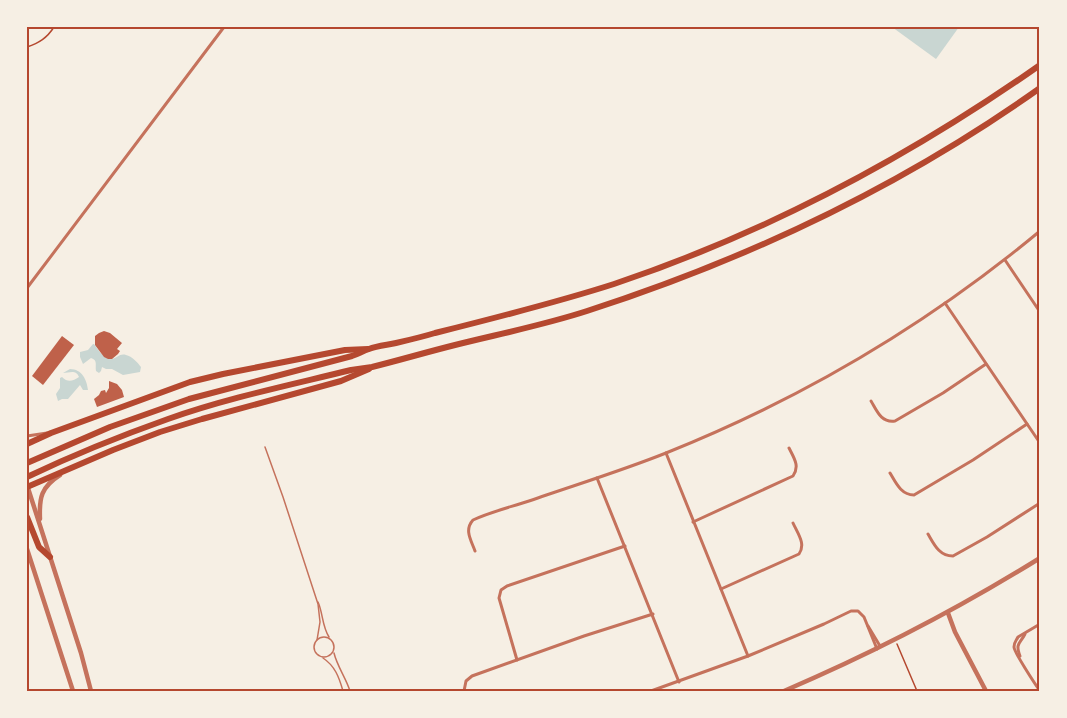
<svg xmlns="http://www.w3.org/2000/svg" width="1067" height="718" font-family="'PT Sans',sans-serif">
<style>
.water{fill:#c9d6d2}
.building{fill:#bf614a}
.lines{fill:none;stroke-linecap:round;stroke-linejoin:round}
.path{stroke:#b5482f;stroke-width:1.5}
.service{stroke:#c5725c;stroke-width:1.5}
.minor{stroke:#c5725c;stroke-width:3}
.tertiary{stroke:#c5725c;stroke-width:4.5}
.motorway{stroke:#b5482f;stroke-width:6}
.neatline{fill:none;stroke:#b5482f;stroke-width:2}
</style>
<rect width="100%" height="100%" fill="#f6efe4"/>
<!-- water -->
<g class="water">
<path d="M 892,27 L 959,27 L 936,59 Z"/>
<path d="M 93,344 L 94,344 C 98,350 105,360 112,359 C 117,358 120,353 126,355 C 132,356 138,363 141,367 L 140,372 L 123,375 L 112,369 L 106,369 L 102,367 L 101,371 L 99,373 L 96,371 C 95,365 98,360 91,358 L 83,364 L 80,357 L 80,352 L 88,350 Z"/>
<path d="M 70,369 C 82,369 87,380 88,390 L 83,390 L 80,385 L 68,399 L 62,399 L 58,401 L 56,394 L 60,388 L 60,378 L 62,377 C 68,383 73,381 79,377 C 76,369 69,373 63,373 Z"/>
</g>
<!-- building -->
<g class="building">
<path d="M 104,331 L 110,333 L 122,343 L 117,349 L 120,351 L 118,354 L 112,359 L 108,359 L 104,357 L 95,345 L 95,336 L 99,333 Z"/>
<path d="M 62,336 L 74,345 L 43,385 L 32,376 Z"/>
<path d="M 109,381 L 117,384 L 122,390 L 124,397 L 97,407 L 94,399 L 99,395 L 101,391 L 105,390 L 106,393 L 109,388 Z"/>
</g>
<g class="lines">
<!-- path -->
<g class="path">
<path d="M 27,47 C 39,43 47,38 54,27"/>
<path d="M 897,644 L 917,691"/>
</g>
<!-- service -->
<g class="service">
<path d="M 265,447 L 283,497 L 318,604 L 320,622 L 317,640"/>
<path d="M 318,602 C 323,613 322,626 329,637"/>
<circle cx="324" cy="647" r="10"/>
<path d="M 334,653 C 337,666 346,678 350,691"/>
<path d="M 323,658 C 335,666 339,677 343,691"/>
</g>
<!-- minor -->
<g class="minor">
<path d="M 1005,260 L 1040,312"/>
<path d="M 27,288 L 224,27"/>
<path d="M 945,303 L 1040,443"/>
<path d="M 871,401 C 877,411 881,423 895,421 L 943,393 L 986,364"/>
<path d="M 27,436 L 47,433"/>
<path d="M 666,453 L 748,656"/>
<path d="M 890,473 C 896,483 901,495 914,495 L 973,460 L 1027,424"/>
<path d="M 597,478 L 679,682"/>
<path d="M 693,522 L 793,476 C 800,466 794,458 789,448"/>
<path d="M 928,534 C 934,544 939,556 953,556 L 987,537 L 1040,503"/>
<path d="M 475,551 C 471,540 464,530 473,520 C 490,512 511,507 529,501 C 575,485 621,471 666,453 C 801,399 928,324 1040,231"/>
<path d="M 721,589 L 799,554 C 806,544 798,534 793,523"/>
<path d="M 868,626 L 880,646"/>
<path d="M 1020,656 C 1015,643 1020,644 1025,634"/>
<path d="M 517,660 L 499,598 L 501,590 L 507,586 L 625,546"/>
<path d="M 464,691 L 466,681 L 472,676 L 584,636 L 653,614"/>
<path d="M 651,691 L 748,656 L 824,624 L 851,611 L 858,611 L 864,617 L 877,649"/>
<path d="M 1040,691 C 1035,684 1014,652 1014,647 C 1014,642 1016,641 1018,637 L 1040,624"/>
</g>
<!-- tertiary -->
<g class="tertiary">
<path d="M 27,485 L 81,653 L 91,691"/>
<path d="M 40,519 C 39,498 41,487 60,475"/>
<path d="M 27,549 L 73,691"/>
<path d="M 948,613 L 955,632 L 986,691"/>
<path d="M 784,691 C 873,653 958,609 1040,558"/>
</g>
<!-- motorway -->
<g class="motorway">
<path d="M 27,444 L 51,433 L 190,382 L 223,374 L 345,350 L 368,349"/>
<path d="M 27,463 L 110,427 L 189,399 L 352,356 C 358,354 363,351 369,349 C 377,346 387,345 396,343 C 409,340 422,337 435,333 C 495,318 555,303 614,284 C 766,233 909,157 1040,65"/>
<path d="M 27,477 C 73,455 120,436 168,419 C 227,398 290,385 351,370 L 372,367 C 400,360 427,352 455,345 C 499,334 544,325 587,311 C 748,259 902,186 1040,88"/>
<path d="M 27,487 L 113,450 L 160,432 L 202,419 L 341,381 L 369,369"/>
<path d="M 27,517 L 39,547 L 50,557"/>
</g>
</g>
<!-- border -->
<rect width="1067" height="718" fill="none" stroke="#f6efe4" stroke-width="57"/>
<rect x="28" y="28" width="1010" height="662" class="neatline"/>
</svg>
